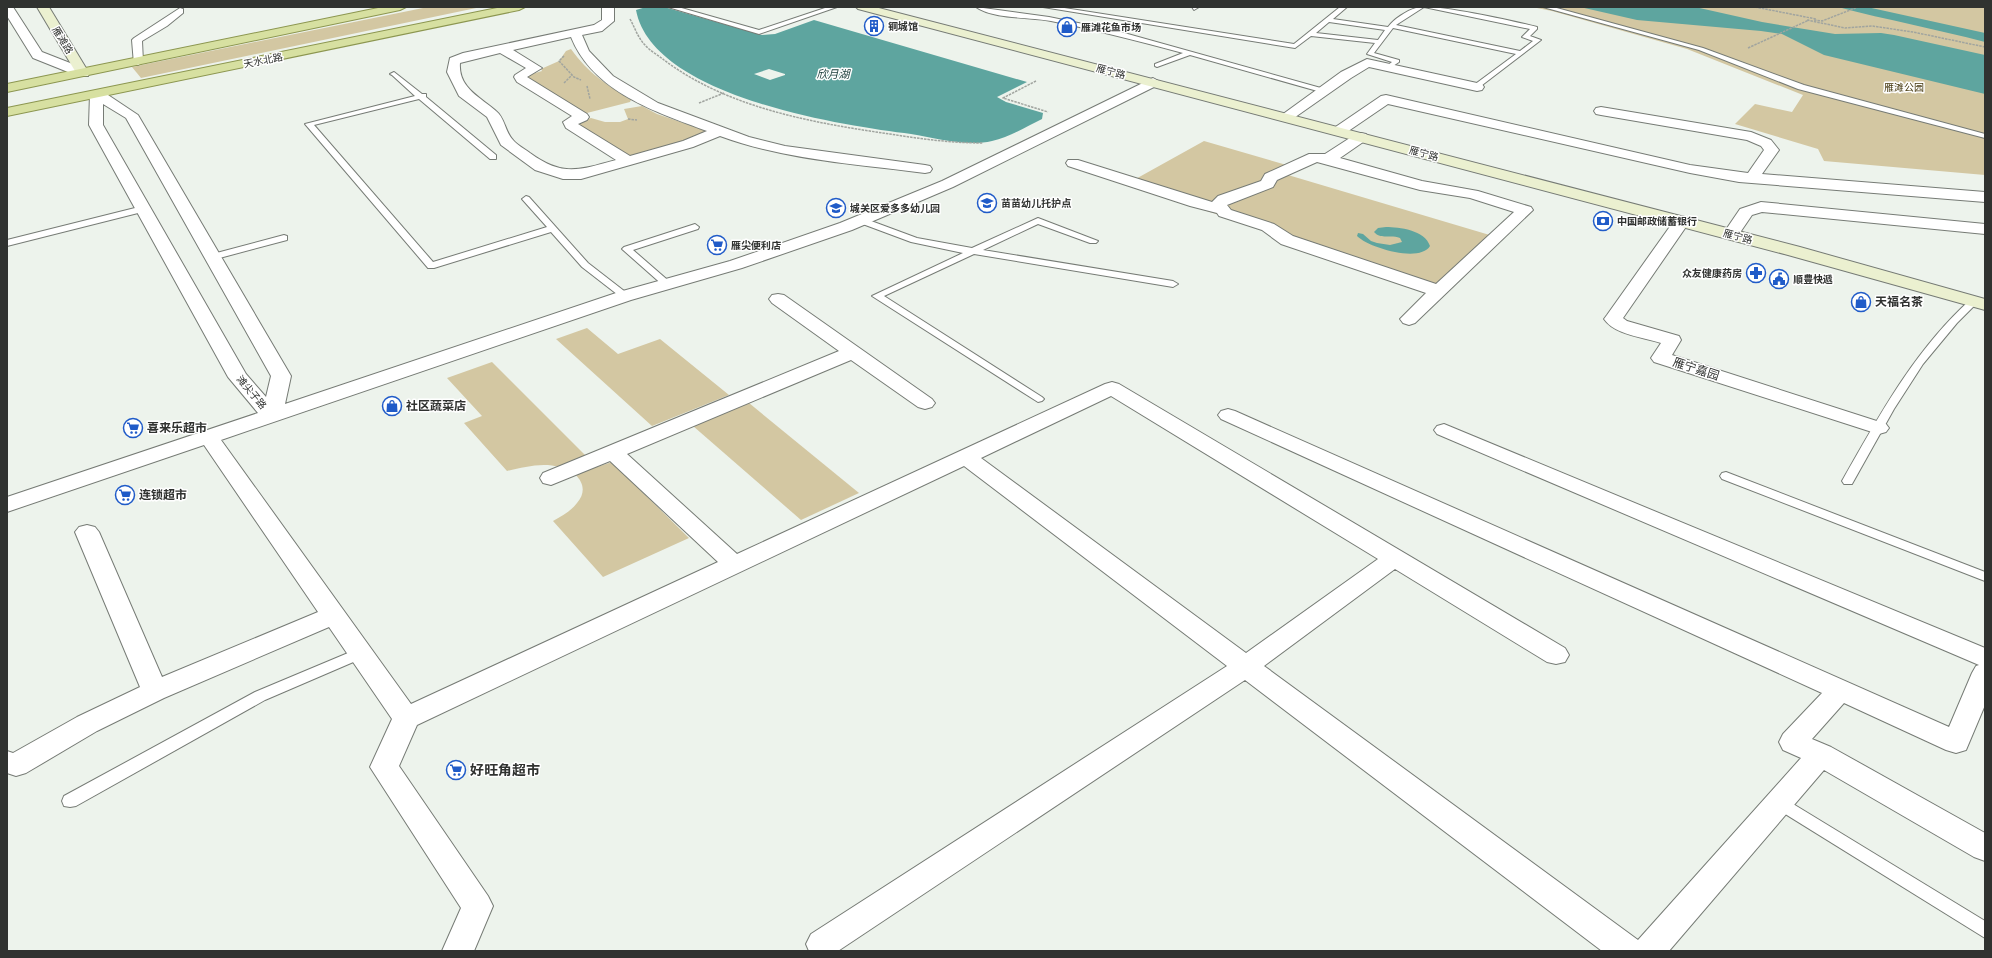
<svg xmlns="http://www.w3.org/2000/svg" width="1992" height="958" font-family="Helvetica,'Noto Sans SC',sans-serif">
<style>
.green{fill:#d3c7a2}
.water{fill:#5ea59f;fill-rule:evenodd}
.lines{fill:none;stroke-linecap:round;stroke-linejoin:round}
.service-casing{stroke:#767b75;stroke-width:2}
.pedestrian-casing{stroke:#767b75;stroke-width:2}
.minor-casing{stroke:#767b75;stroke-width:2}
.secondary-casing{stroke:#767b75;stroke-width:2}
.primary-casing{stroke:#8c9650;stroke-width:2}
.path{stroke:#a0a49f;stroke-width:1.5;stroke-dasharray:2.5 1;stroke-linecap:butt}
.service{fill:#fff;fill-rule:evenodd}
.pedestrian{fill:#fff;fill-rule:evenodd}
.minor{fill:#fff;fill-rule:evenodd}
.secondary{fill:#ebf0d0;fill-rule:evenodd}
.primary{fill:#d7e0a1;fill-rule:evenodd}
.labels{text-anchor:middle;stroke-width:3;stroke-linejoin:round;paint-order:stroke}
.far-poi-label{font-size:10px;font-weight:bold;fill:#303230;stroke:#fff;text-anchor:start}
.far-street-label{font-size:10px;fill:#303230;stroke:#fff}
.far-park-label{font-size:10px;fill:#46390f;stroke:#fff}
.far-water-label{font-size:11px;font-style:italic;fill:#183b38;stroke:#fff}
.poi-label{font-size:12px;font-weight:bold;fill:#303230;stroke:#fff;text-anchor:start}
.street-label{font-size:12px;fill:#303230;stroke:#fff}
.near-poi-label{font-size:14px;font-weight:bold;fill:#303230;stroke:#fff;text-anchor:start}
</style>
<rect width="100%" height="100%" fill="#edf3ec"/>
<!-- green -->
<g class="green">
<path d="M 428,7 L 481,7 L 141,78 L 132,67 Z"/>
<path d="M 1532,7 L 1985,7 L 1985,175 L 1824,161 L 1818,149 L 1735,124 L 1755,104 L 1792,112 L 1803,95 L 1687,49 L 1552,11 Z"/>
<path d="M 571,49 C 589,74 605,83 631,100 L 630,102 L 583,114 L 525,76 L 542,71 L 541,69 L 559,61 L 566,51 Z"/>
<path d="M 642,106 L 657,114 L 704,130 L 706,133 L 704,135 L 631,157 L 577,124 L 578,122 L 591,118 L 605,122 L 620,122 L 628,119 L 624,109 Z"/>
<path d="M 1204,141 L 1297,168 L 1288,175 L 1493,236 L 1437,285 L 1185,204 L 1132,181 Z"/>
<path d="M 587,328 L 618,354 L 660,339 L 729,395 L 652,426 L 556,339 Z"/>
<path d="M 492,362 L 597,467 L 612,462 L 689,538 L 603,577 L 553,521 C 562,516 571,511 577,503 C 591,487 577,471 560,467 C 542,462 524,467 507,471 L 464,423 L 482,416 L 447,378 Z"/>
<path d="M 749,403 L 859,493 L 801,520 L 693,426 Z"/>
</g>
<!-- water -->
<g class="water">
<path d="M 646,7 L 664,7 L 762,35 L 775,34 L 814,20 L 1027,82 L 997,97 L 1006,102 L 1043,113 L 1042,119 C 1026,127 1009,137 992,141 C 967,147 936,138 911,134 C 838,125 652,96 636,10 ZM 769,69 L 785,74 L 785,75 L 770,80 L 754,74 Z"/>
<path d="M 1580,7 L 1695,7 L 1762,22 L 1835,34 L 1881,33 L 1894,35 L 1985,55 L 1985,94 L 1824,55 L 1782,34 L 1761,31 L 1637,20 Z"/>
<path d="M 1838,7 L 1867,7 L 1985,33 L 1985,42 C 1936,29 1887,20 1838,7 Z"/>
<path d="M 1386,227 C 1399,227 1425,230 1430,246 C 1420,263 1369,248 1357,236 L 1358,233 L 1363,234 L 1371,241 L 1377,243 L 1390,245 L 1402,242 L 1400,238 C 1391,234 1381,240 1374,232 L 1378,228 Z"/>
</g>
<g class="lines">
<!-- service casing -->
<g class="service-casing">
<g id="service">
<path d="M 668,7 L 678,7 L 759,30 L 828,7 L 837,7 L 759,34 Z"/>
<path d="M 976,7 L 1049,17 L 1117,31 L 1328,90 L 1321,92 L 1190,55 L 1157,67 L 1155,66 L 1155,64 L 1183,53 C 1139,41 1096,30 1051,21 C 1031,17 992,19 976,7 Z"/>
<path d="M 1043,7 L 1058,7 L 1294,44 L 1340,7 L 1347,7 L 1333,19 L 1388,27 C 1394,19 1406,11 1416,8 C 1430,2 1518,22 1537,27 L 1537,29 L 1530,36 L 1541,40 L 1477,89 L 1474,89 L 1474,85 L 1516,54 L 1393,28 L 1374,53 L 1399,60 L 1399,62 L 1387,70 L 1384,68 L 1392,62 L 1367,54 L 1375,43 L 1311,36 L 1295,48 ZM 1424,7 L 1530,29 L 1522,37 L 1533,41 L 1520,51 L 1396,25 ZM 1329,22 L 1385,30 L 1378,40 L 1316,33 Z"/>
<path d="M 1192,7 L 1199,7 L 1194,10 Z"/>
<path d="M 1543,7 L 1553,7 L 1703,48 L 1804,85 L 1985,134 L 1985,138 L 1798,89 L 1699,50 Z"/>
<path d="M 394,72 L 422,94 L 426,94 L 426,97 L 496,155 L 496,159 L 490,159 L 419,99 L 314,125 L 433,262 L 547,227 L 522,199 L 526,196 L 529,197 L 588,263 L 628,294 L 630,296 L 628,298 L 622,298 L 582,267 L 551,232 L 434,268 L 428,268 L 305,124 L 415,96 L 392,75 L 390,74 Z"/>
<path d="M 143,206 L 146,207 L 146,211 L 7,246 L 7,240 Z"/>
<path d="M 863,218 L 917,238 L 972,248 L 1038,218 L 1098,241 L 1096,243 L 1090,243 L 1038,224 L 983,250 L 1173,281 L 1178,284 L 1173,287 L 974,254 L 884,296 L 1042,397 L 1044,399 L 1042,401 L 1038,402 L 872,296 L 963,253 L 911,242 L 860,223 L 859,221 Z"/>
<path d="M 695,224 L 699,227 L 698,229 L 633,250 L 671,283 L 673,285 L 671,287 L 665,287 L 622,249 L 624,247 Z"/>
<path d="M 284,235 L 287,236 L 287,240 L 212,260 L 207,257 L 209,255 Z"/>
<path d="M 1973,299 L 1978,302 L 1957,323 L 1923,364 L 1894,409 L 1852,484 L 1844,484 L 1842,481 C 1879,416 1914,351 1970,300 Z"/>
<path d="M 1726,472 L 1985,572 L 1985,581 L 1722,479 L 1720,476 L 1722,473 Z"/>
<path d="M 360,648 L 365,649 L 367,653 L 365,657 L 265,700 L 76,806 L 70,807 L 64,806 L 62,801 L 64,796 L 255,692 Z"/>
<path d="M 1780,796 L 1985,921 L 1985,938 L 1774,807 L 1772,802 L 1774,797 Z"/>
</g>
</g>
<!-- pedestrian casing -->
<g class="pedestrian-casing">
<path id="pedestrian" d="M 180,8 L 183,9 L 183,13 L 167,26 L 142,41 L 143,62 L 138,65 L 134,64 L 132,40 L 134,38 Z"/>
</g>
<!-- minor casing -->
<g class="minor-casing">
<g id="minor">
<path d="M 7,7 L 13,7 L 42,52 L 88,70 L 89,73 L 88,76 L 78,76 L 33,58 L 7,16 Z"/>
<path d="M 602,7 L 614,7 L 614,21 L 602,31 L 582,35 L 589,51 L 613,76 L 658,103 L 749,137 L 785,146 L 925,165 L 930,166 L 932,169 L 930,172 L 925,173 C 857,164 785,160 720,136 L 693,147 L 581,179 L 563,179 L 535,170 L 501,145 L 487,117 L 459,96 L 447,72 L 450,58 L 463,53 L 594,25 L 602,20 ZM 571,37 C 593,92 656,112 707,131 L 683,141 L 630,156 L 578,124 L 587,120 L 589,117 L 587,114 L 527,77 L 542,68 L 513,50 ZM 500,53 L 526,68 L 515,75 L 514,77 L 517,82 L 572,116 L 563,122 L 566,128 L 616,160 C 579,170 563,177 530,153 C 525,149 517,145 513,140 C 505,132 505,118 496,111 C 480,97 458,88 460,63 Z"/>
<path d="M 1367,59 L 1477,83 L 1482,84 L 1484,87 L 1482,90 L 1477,91 L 1369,67 L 1351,78 L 1291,120 L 1281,120 L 1279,117 L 1341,72 Z"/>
<path d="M 1153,78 L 1160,82 L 1158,85 L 953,187 L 852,230 L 742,268 L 631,300 L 221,440 L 411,704 L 718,562 L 610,461 L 551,485 L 543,483 L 540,478 L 543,473 L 839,351 L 772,303 L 769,299 L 772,295 L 778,294 L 784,295 L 932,399 L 935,403 L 932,407 L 925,409 L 918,407 L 851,360 L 627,454 L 737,554 L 1105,384 L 1112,382 L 1119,384 L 1565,648 L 1569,655 L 1565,662 L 1556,664 L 1547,662 L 1395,569 L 1264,666 L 1638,940 L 1801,758 L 1783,750 L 1779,742 L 1783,734 L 1822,693 L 1221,419 L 1218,415 L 1221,411 L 1228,409 L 1235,411 L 1949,727 L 1972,673 L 1976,666 L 1979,665 L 1437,434 L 1434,430 L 1437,426 L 1444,424 L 1985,648 L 1985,705 L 1966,750 L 1956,753 L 1946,750 L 1844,703 L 1812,739 L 1831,747 L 1985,833 L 1985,861 L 1974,857 L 1824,770 L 1669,951 L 1602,951 L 1245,680 L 838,951 L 809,951 L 806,944 L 811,934 L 1227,666 L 964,466 L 417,725 L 399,766 L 488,896 L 493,906 L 474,951 L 442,951 L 461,908 L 370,767 L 392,719 L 329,627 L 164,698 L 97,731 L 26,773 L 16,776 L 7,773 L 7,751 L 13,753 L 77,717 L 140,687 L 75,532 L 79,527 L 87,525 L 95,527 L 99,532 L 162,677 L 318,612 L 204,445 L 7,512 L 7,497 L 258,413 L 228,377 L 89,125 L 90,94 L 92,91 L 102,91 L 138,115 L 291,376 L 285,404 L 619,292 L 730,261 L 840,223 L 942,181 ZM 103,104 L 126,118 L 271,376 L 266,397 L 246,374 L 103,125 ZM 1111,396 L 1378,559 L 1246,653 L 981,458 Z"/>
<path d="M 1386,95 L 1690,165 L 1748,173 L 1764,150 L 1761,146 L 1747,140 L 1601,115 L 1596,114 L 1594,111 L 1596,108 L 1601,107 L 1751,132 L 1771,140 L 1779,150 L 1762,174 L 1985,192 L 1985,202 L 1739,182 L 1690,173 L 1388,104 L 1344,134 L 1334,134 L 1332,131 L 1334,128 L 1381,96 Z"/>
<path d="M 1361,133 L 1366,134 L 1368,137 L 1366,140 L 1340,158 L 1422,181 L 1478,191 L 1531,207 L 1533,210 L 1415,323 L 1409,325 L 1403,323 L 1400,319 L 1426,293 L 1281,244 L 1262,230 L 1219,216 L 1217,213 L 1190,206 L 1068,166 L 1066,163 L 1068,160 L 1078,160 L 1212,202 L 1218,196 L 1261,181 L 1265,174 L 1309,154 L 1325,154 L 1356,134 ZM 1317,162 L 1420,190 L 1470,198 L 1514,212 L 1436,284 L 1293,236 L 1274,224 L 1231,210 L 1227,205 L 1273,187 L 1277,180 Z"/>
<path d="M 1761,202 L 1985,224 L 1985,234 L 1762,212 L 1752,215 L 1737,237 L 1731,239 L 1725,237 L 1723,234 L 1740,209 Z"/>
<path d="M 1682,216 L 1688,218 L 1690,221 L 1623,318 L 1627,321 L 1679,336 L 1681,340 L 1672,355 L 1886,424 L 1889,428 L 1886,432 L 1879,434 L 1872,432 L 1654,362 L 1651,358 L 1661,343 C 1643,337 1615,335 1604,319 L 1607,315 L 1676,218 Z"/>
</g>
</g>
<!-- secondary casing -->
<g class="secondary-casing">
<g id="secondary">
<path d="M 37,7 L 49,7 L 89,73 L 88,76 L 78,76 Z"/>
<path d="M 856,7 L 875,7 L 1800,247 L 1985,299 L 1985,310 L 1788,255 L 858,9 Z"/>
</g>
</g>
<!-- primary casing -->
<g class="primary-casing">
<g id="primary">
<path d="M 383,7 L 406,7 L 400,10 L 7,92 L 7,84 Z"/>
<path d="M 502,7 L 525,7 L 519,10 L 7,116 L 7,108 Z"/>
</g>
</g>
<!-- path -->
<g class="path">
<path d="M 1755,7 L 1816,19"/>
<path d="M 630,19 C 635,28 638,38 645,45 C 650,51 658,55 664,60 C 728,108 813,123 890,134 C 921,139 952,143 983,143"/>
<path d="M 1807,20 L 1845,28 L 1872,26 L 1913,32 L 1985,47"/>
<path d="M 1814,20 L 1822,21 L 1858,7"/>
<path d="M 1748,48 L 1809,20"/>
<path d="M 564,56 L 559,61 L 574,77 L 581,80"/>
<path d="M 1036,81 L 1003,98 L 1048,112"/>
<path d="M 564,83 L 572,75"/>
<path d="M 587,86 L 590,99"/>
<path d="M 699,103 L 724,93"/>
<path d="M 628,119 L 637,120"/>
</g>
<!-- service -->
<use href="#service" class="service"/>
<!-- pedestrian -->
<use href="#pedestrian" class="pedestrian"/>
<!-- minor -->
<use href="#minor" class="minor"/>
<!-- secondary -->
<use href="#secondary" class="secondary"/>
<!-- primary -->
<use href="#primary" class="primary"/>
</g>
<!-- icons -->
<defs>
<g id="building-ring" transform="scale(1)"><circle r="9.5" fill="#fff" stroke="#205bc8" stroke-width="1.5"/><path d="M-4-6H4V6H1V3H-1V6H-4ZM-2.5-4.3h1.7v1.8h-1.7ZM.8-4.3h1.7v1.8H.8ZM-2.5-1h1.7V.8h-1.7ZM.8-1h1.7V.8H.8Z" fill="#205bc8"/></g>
<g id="shop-ring" transform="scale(1)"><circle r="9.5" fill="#fff" stroke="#205bc8" stroke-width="1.5"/><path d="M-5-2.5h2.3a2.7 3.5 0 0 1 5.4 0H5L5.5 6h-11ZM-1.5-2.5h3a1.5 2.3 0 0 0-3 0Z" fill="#205bc8"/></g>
<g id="school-ring" transform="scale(1)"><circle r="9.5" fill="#fff" stroke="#205bc8" stroke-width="1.5"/><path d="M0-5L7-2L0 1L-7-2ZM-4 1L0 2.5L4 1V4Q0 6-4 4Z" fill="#205bc8"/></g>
<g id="bank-ring" transform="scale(1)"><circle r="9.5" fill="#fff" stroke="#205bc8" stroke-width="1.5"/><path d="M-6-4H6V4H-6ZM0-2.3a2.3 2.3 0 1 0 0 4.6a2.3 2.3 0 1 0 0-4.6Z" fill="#205bc8"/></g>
<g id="supermarket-ring" transform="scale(1)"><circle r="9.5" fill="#fff" stroke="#205bc8" stroke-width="1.5"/><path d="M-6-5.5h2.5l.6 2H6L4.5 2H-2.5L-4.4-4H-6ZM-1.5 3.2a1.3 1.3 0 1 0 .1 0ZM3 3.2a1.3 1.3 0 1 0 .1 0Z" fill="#205bc8"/></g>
<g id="pharmacy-ring" transform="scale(1)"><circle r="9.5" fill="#fff" stroke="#205bc8" stroke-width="1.5"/><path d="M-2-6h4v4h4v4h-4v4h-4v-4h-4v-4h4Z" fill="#205bc8"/></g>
<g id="civic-ring" transform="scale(1)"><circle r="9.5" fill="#fff" stroke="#205bc8" stroke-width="1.5"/><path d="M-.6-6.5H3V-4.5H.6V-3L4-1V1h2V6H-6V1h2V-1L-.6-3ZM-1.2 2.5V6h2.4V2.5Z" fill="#205bc8"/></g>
</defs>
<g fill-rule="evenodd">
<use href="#building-ring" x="874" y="26"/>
<use href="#shop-ring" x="1067" y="27"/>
<use href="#school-ring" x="987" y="203"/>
<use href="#school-ring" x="836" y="208"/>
<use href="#bank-ring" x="1603" y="221"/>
<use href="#supermarket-ring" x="717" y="245"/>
<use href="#pharmacy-ring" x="1756" y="273"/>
<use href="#civic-ring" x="1779" y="279"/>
<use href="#shop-ring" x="1861" y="302"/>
<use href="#shop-ring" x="392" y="406"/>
<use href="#supermarket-ring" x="133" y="428"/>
<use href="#supermarket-ring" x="125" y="495"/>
<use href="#supermarket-ring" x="456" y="770"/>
</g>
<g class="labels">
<!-- far-poi labels -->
<g class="far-poi-label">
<text x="888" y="30">铜城馆</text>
<text x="1081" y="31">雁滩花鱼市场</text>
<text x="1001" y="207">苗苗幼儿托护点</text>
<text x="850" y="212">城关区爱多多幼儿园</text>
<text x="1617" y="225">中国邮政储蓄银行</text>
<text x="731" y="249">雁尖便利店</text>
<text x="1742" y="277" text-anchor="end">众友健康药房</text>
<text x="1793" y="283">順豊快遞</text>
</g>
<!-- far-street labels -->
<g class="far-street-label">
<text transform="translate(63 40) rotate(59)" y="4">雁滩路</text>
<text transform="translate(263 60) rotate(-11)" y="4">天水北路</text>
<text transform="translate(1111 71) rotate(15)" y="4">雁宁路</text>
<text transform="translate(1424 153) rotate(15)" y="4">雁宁路</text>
<text transform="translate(1738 236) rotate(15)" y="4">雁宁路</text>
<text transform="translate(252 392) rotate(50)" y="4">滩尖子路</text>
</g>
<!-- far-park labels -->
<g class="far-park-label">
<text x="1904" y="91">雁滩公园</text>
</g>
<!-- far-water labels -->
<g class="far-water-label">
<text x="833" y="78">欣月湖</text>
</g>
<!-- poi labels -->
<g class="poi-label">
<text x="1875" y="306">天福名茶</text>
<text x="406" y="410">社区蔬菜店</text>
<text x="147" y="432">喜来乐超市</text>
<text x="139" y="499">连锁超市</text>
</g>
<!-- street labels -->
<g class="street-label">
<text transform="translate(1696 369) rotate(18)" y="4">雁宁嘉园</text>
</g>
<!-- near-poi labels -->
<g class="near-poi-label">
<text x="470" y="775">好旺角超市</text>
</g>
</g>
<!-- border -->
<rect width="1992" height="958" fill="none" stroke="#303230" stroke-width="16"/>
</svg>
